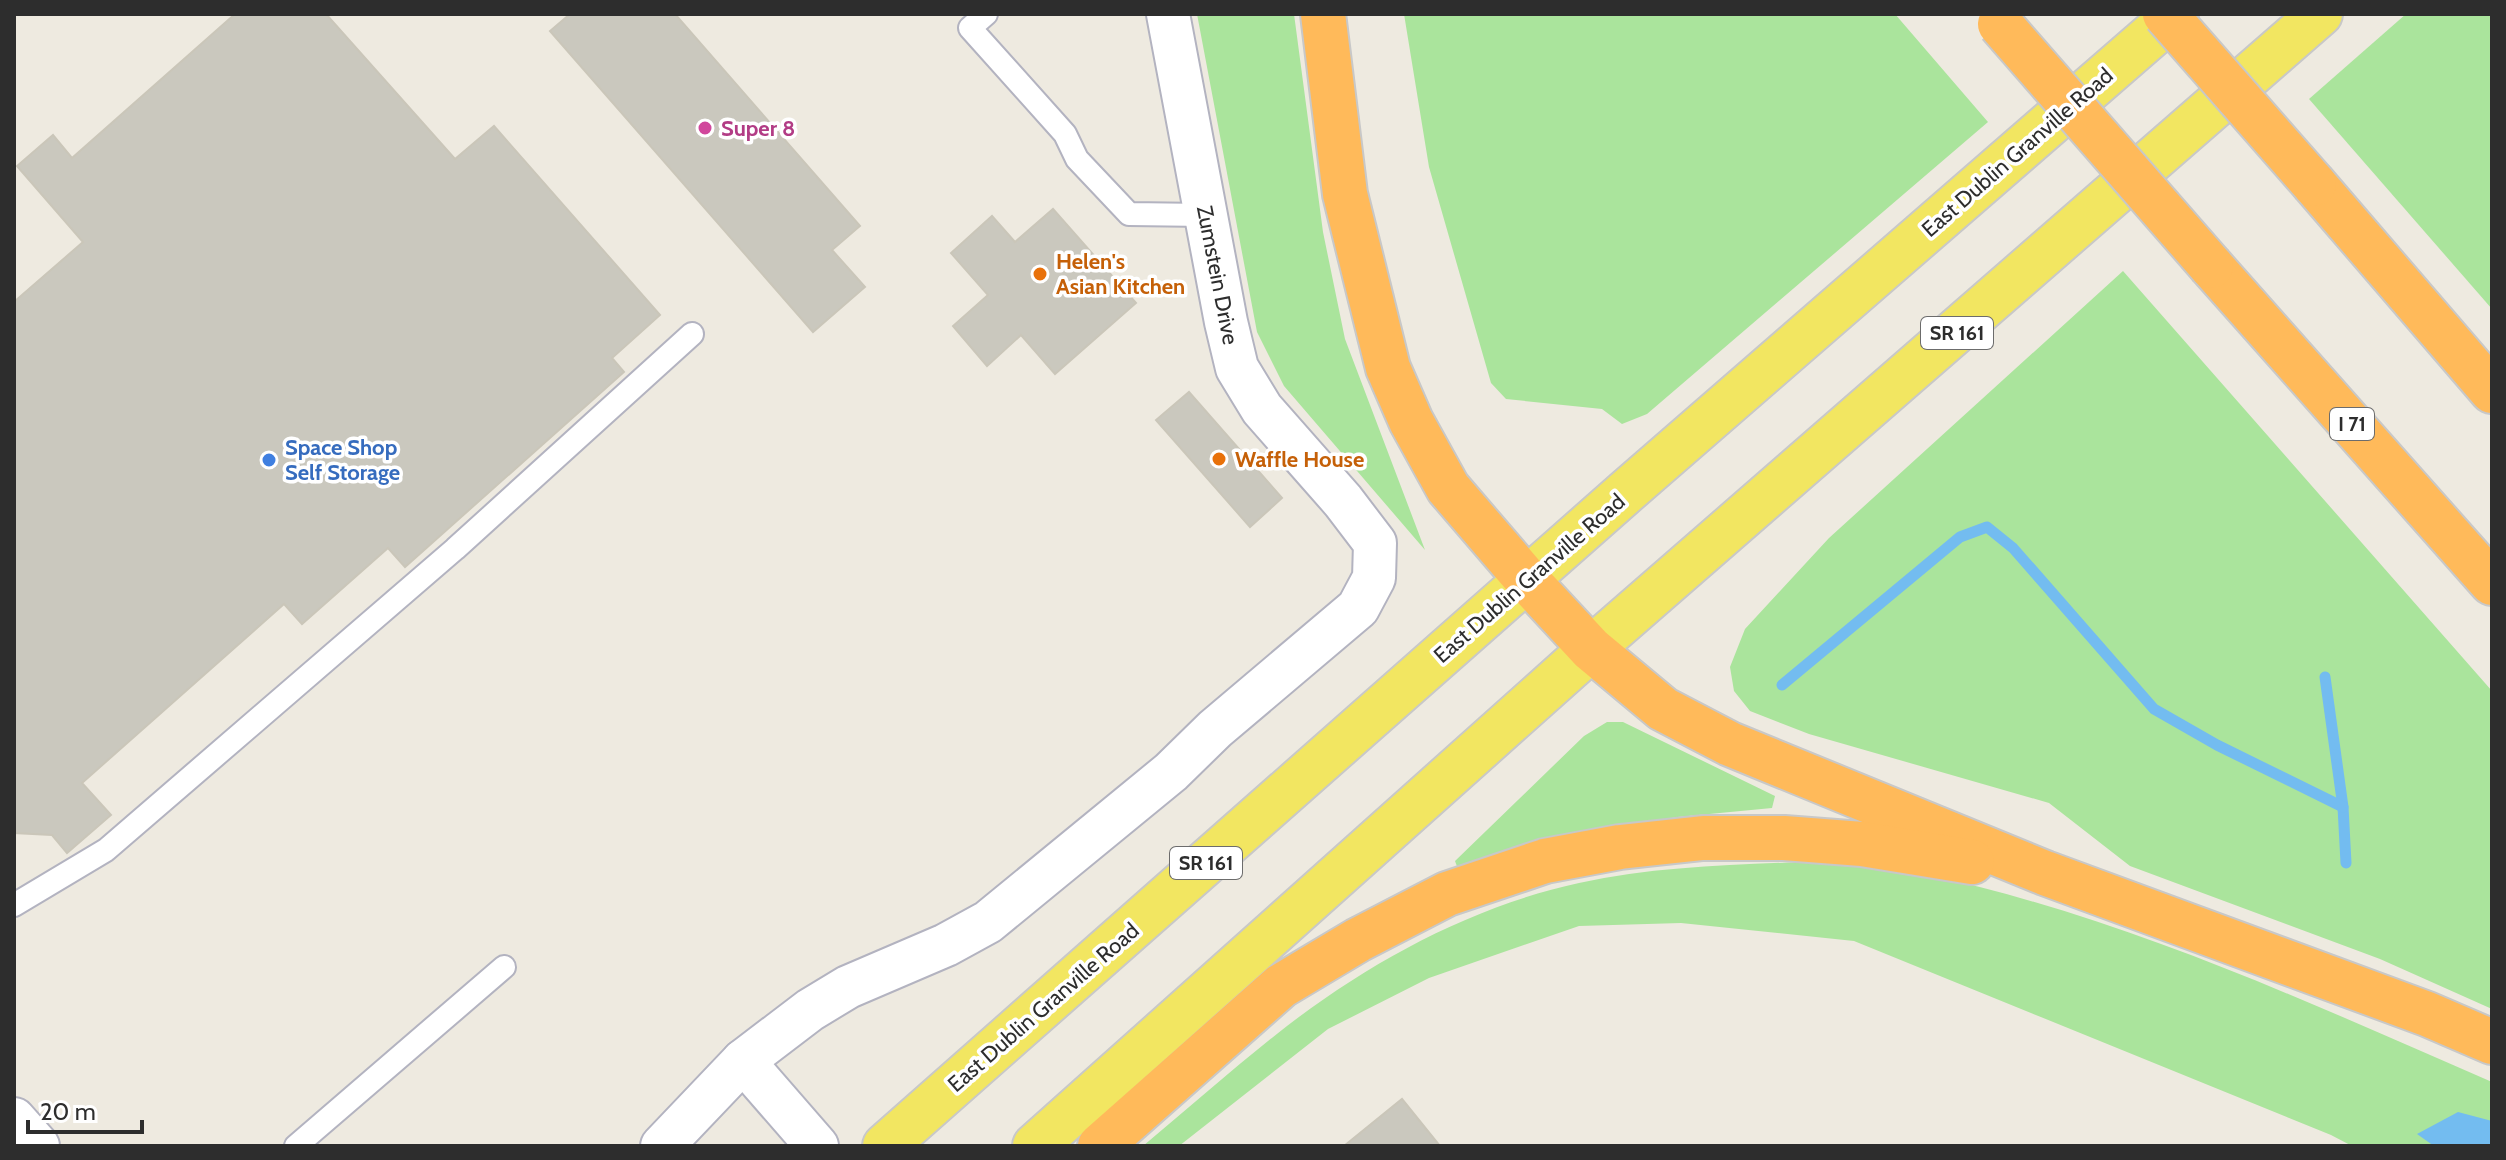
<svg xmlns="http://www.w3.org/2000/svg" width="2506" height="1160" font-family="Cabin,sans-serif">
<style>
.green{fill:#aae49c}
.water{fill:#73bcf0}
.lines{fill:none;stroke-linecap:round;stroke-linejoin:round}
.stream{stroke:#73bcf0;stroke-width:11}
.building{fill:#cac8be;stroke:#cac6b9;stroke-width:2}
.service-casing{stroke:#b3b3c0;stroke-width:26}
.minor-casing{stroke:#b3b3c0;stroke-width:46}
.primary-casing{stroke:#c8c8c8;stroke-width:48}
.motorway-casing{stroke:#c8c8c8;stroke-width:48}
.service{stroke:#fff;stroke-width:22}
.minor{stroke:#fff;stroke-width:42}
.primary{stroke:#f2e661;stroke-width:44}
.motorway{stroke:#ffba5a;stroke-width:44}
.motorway-bridge-casing{stroke:#c8c8c8;stroke-width:48;stroke-linecap:butt}
.motorway-bridge{stroke:#ffba5a;stroke-width:44}
.hotel-dot{fill:#d1479c;stroke:#fff;stroke-width:3}
.food-dot{fill:#e8710a;stroke:#fff;stroke-width:3}
.shop-dot{fill:#3f7fe0;stroke:#fff;stroke-width:3}
.labels{text-anchor:middle;stroke-width:7;stroke-linejoin:round;paint-order:stroke}
.shield{fill:#fff;stroke:#6c6c6c;stroke-width:2}
.shield-label{font-size:20px;font-weight:bold;fill:#2d2d2d}
.hotel-label{font-size:22px;font-weight:bold;fill:#b23c85;stroke:#fff;text-anchor:start}
.street-label{font-size:22px;fill:#2d2d2d;stroke:#fff}
.food-label{font-size:22px;font-weight:bold;fill:#c56008;stroke:#fff;text-anchor:start}
.shop-label{font-size:22px;font-weight:bold;fill:#366cbe;stroke:#fff;text-anchor:start}
</style>
<rect width="100%" height="100%" fill="#eeeae0"/>
<!-- green -->
<g class="green">
<path d="M 1197,14 L 1294,14 L 1323,232 L 1345,339 L 1425,550 L 1284,386 L 1257,332 Z"/>
<path d="M 1404,14 L 1895,14 L 1988,122 L 1647,414 L 1622,424 L 1602,409 L 1506,399 L 1491,383 L 1429,167 Z"/>
<path d="M 2406,14 L 2492,14 L 2492,309 L 2309,99 Z"/>
<path d="M 2123,271 L 2492,691 L 2492,1009 L 2380,959 L 2130,866 L 2049,803 L 1809,734 L 1750,711 L 1734,691 L 1730,667 L 1745,629 L 1829,538 Z"/>
<path d="M 1607,722 L 1623,722 L 1775,796 L 1772,808 L 1678,817 L 1573,834 L 1458,869 L 1455,861 L 1584,736 Z"/>
<path d="M 1802,862 C 1842,866 1884,866 1923,874 C 2120,915 2308,1002 2492,1082 L 2492,1146 L 2352,1146 L 2331,1135 L 1854,941 L 1681,923 L 1579,926 L 1429,978 L 1328,1029 L 1179,1146 L 1143,1146 C 1191,1106 1238,1064 1287,1026 C 1373,960 1473,906 1579,883 C 1653,867 1727,865 1802,862 Z"/>
</g>
<!-- water -->
<path class="water" d="M 2458,1112 L 2492,1121 L 2492,1146 L 2434,1146 L 2417,1134 Z"/>
<g class="lines">
<!-- stream -->
<g class="stream">
<path d="M 2325,677 L 2343,807 L 2346,863"/>
<path d="M 1782,685 L 1960,537 L 1987,527 L 2013,548 L 2154,709 L 2217,745 L 2343,807"/>
</g>
</g>
<!-- building -->
<g class="building">
<path d="M 235,14 L 326,14 L 455,159 L 494,126 L 660,315 L 612,358 L 624,372 L 405,567 L 388,548 L 302,624 L 284,604 L 82,783 L 111,815 L 67,853 L 52,835 L 14,833 L 14,302 L 83,242 L 17,166 L 53,135 L 72,158 Z"/>
<path d="M 570,14 L 675,14 L 860,226 L 832,250 L 865,287 L 813,332 L 550,31 Z"/>
<path d="M 1053,209 L 1136,303 L 1055,374 L 1021,335 L 987,366 L 953,326 L 988,295 L 951,253 L 992,216 L 1015,242 Z"/>
<path d="M 1189,392 L 1282,498 L 1250,527 L 1156,420 Z"/>
<path d="M 1402,1099 L 1440,1146 L 1344,1146 Z"/>
</g>
<g class="lines">
<!-- service casing -->
<g class="service-casing">
<g id="service">
<path d="M 986,14 L 970,28 L 1065,134 L 1077,159 L 1129,214 L 1206,215"/>
<path d="M 14,905 L 106,850 L 455,549 L 692,334"/>
<path d="M 296,1146 L 504,967"/>
</g>
</g>
<!-- minor casing -->
<g class="minor-casing">
<g id="minor">
<path d="M 743,1061 L 817,1146"/>
<path d="M 14,1119 L 38,1146"/>
<path d="M 662,1146 L 743,1061 L 810,1010 L 848,987 L 946,945 L 988,922 L 1171,772 L 1215,729 L 1358,608 L 1374,578 L 1375,543 L 1343,501 L 1262,409 L 1237,368 L 1226,322 L 1168,14"/>
</g>
</g>
<!-- primary casing -->
<g class="primary-casing">
<g id="primary">
<path d="M 885,1146 L 1627,491 L 2176,14"/>
<path d="M 1035,1146 L 1591,649 L 2320,14"/>
</g>
</g>
<!-- motorway casing -->
<g class="motorway-casing">
<g id="motorway">
<path d="M 1323,14 L 1345,194 L 1388,368 L 1411,421 L 1448,488 L 1527,580 L 1591,649 L 1663,709 L 1730,744 L 2045,873 L 2427,1014 L 2492,1042"/>
<path d="M 2314,184 L 2492,391"/>
<path d="M 2211,266 L 2492,583"/>
<path d="M 1100,1146 L 1281,986 L 1358,940 L 1447,894 L 1545,861 L 1620,847 L 1703,838 L 1784,838 L 1862,844 L 1972,862"/>
</g>
</g>
<!-- service -->
<use href="#service" class="service"/>
<!-- minor -->
<use href="#minor" class="minor"/>
<!-- primary -->
<use href="#primary" class="primary"/>
<!-- motorway -->
<use href="#motorway" class="motorway"/>
<!-- motorway-bridge casing -->
<g class="motorway-bridge-casing">
<g id="motorway-bridge">
<path d="M 2165,14 L 2314,184"/>
<path d="M 2000,24 L 2211,266"/>
</g>
</g>
<!-- motorway-bridge -->
<use href="#motorway-bridge" class="motorway-bridge"/>
</g>
<!-- markers -->
<circle class="hotel-dot" cx="705" cy="128" r="8"/>
<g class="food-dot">
<circle cx="1040" cy="274" r="8"/>
<circle cx="1219" cy="459" r="8"/>
</g>
<circle class="shop-dot" cx="269" cy="460" r="8"/>
<g class="labels">
<!-- shield labels -->
<g class="shield">
<rect x="1921" y="317" width="72" height="32" rx="6"/>
<rect x="2330" y="408" width="44" height="32" rx="6"/>
<rect x="1170" y="847" width="72" height="32" rx="6"/>
</g>
<g class="shield-label">
<text x="1957" y="340">SR 161</text>
<text x="2352" y="431">I 71</text>
<text x="1206" y="870">SR 161</text>
</g>
<!-- hotel labels -->
<g class="hotel-label">
<text x="721" y="136">Super 8</text>
</g>
<!-- street labels -->
<g class="street-label">
<text transform="translate(2017 152) rotate(-41)" y="8">East Dublin Granville Road</text>
<text transform="translate(1218 275) rotate(79)" y="8">Zumstein Drive</text>
<text transform="translate(1529 578) rotate(-41)" y="8">East Dublin Granville Road</text>
<text transform="translate(1043 1007) rotate(-41)" y="8">East Dublin Granville Road</text>
</g>
<!-- food labels -->
<g class="food-label">
<text x="1056" y="269">Helen's<tspan x="1056" dy="25">Asian Kitchen</tspan></text>
<text x="1235" y="467">Waffle House</text>
</g>
<!-- shop labels -->
<g class="shop-label">
<text x="285" y="455">Space Shop<tspan x="285" dy="25">Self Storage</tspan></text>
</g>
</g>
<!-- border -->
<rect width="2506" height="1160" fill="none" stroke="#2d2d2d" stroke-width="32"/>
<!-- scale -->
<path d="M28 1120v12h114v-12" fill="none" stroke="#2d2d2d" stroke-width="4"/>
<text x="40" y="1120" font-size="24" fill="#2d2d2d" stroke="#ffffff" stroke-width="6" paint-order="stroke">20 m</text>
</svg>
